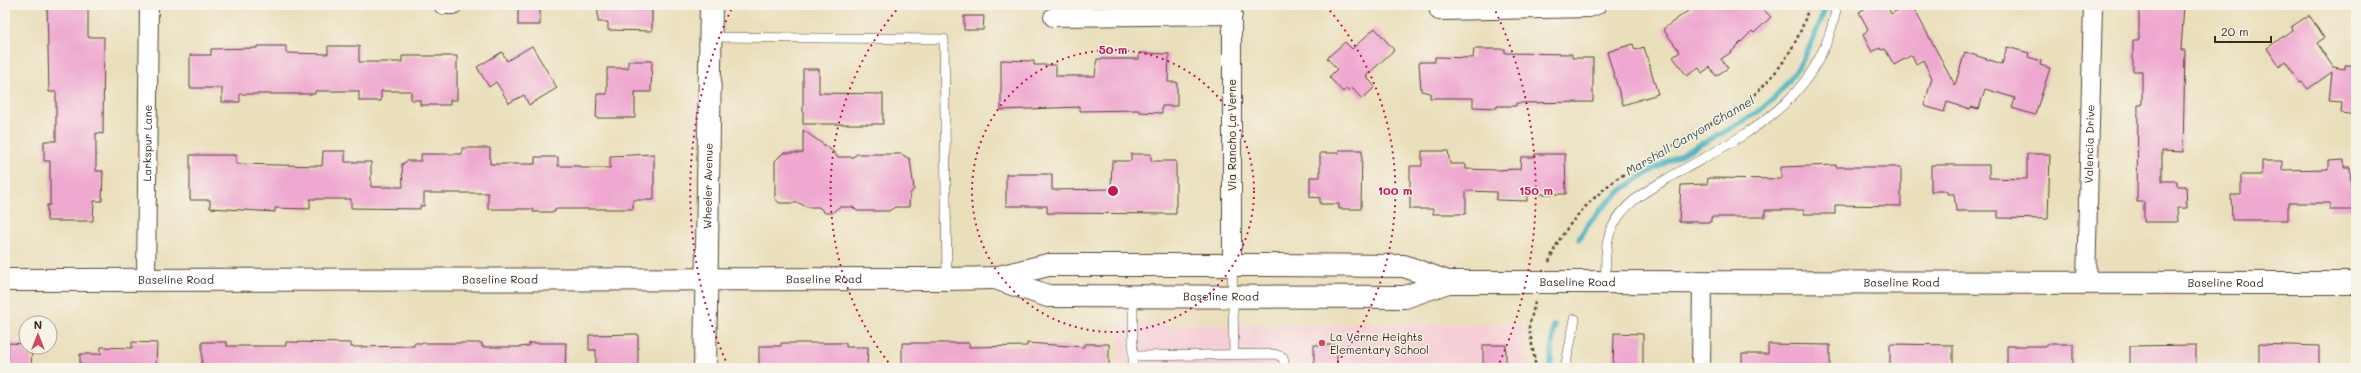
<svg xmlns="http://www.w3.org/2000/svg" width="2361" height="373" font-family="Mali,sans-serif">
<style>
.built{fill:#f6cfd6}
.lines{fill:none;stroke-linecap:round;stroke-linejoin:round}
.stream{stroke:#41b0bd;stroke-width:5.5}
.building{fill:#efa9d0}
.lane-casing{stroke:#554536;stroke-width:10}
.street-casing{stroke:#554536;stroke-width:20}
.secondary-casing{stroke:#554536;stroke-width:24}
.primary-casing{stroke:#554536;stroke-width:24}
.path{stroke:#554536;stroke-width:2.5;stroke-dasharray:3 3;stroke-linecap:butt}
.lane{stroke:#fff;stroke-width:9}
.street{stroke:#fff;stroke-width:18}
.secondary{stroke:#fff;stroke-width:22}
.primary{stroke:#fff;stroke-width:22}
.ring{fill:none;stroke:#c2185b;stroke-width:2;stroke-dasharray:2 4}
.poi-dot{fill:#d1495b;stroke:#f7f3e8;stroke-width:1.5}
.labels{text-anchor:middle;stroke-width:3;stroke-linejoin:round;paint-order:stroke}
.street-label{font-size:11px;fill:#3b2a1e;stroke:#f7f3e8}
.poi-label{font-size:11px;fill:#3b2a1e;stroke:#f7f3e8;text-anchor:start}
.water-label{font-size:12px;font-style:italic;fill:#3d5956;stroke:#f7f3e8}
.centre{fill:#c2185b;stroke:#f7f3e8;stroke-width:2}
.ring-label{font-size:12px;text-anchor:middle;font-weight:bold;fill:#c2185b;stroke:#f7f3e8;stroke-width:3;stroke-linejoin:round;paint-order:stroke}
</style>
<rect width="100%" height="100%" fill="#f7f3e8"/>
<filter id="ink" filterUnits="userSpaceOnUse"><feTurbulence type="fractalNoise" baseFrequency=".025" numOctaves="2"/><feDisplacementMap in="SourceGraphic" scale="8" xChannelSelector="R" yChannelSelector="G"/><feConvolveMatrix kernelMatrix="1 2 1 2 8 2 1 2 1" color-interpolation-filters="sRGB"/></filter>
<filter id="wash" filterUnits="userSpaceOnUse"><feTurbulence type="fractalNoise" baseFrequency=".012" numOctaves="4" result="noise"/><feDisplacementMap in="SourceGraphic" scale="16" xChannelSelector="R" yChannelSelector="G"/><feGaussianBlur stdDeviation="0.9" result="paint"/><feColorMatrix in="noise" values="0 0 0 0 0 0 0 0 0 0 0 0 0 0 0 0 0 1.4 0 .05"/><feComposite in="paint" operator="in"/></filter>
<g filter="url(#wash)">
<rect width="100%" height="100%" fill="#eadfbb"/>
<!-- built -->
<path class="built" d="M 1119,324 L 1524,324 L 1526,368 L 1118,368 Z"/>
<g class="lines">
<!-- stream -->
<g class="stream">
<path d="M 1579,239 C 1609,185 1668,162 1720,134 C 1738,124 1756,115 1771,101 C 1799,74 1814,42 1826,5"/>
<path d="M 1550,368 L 1554,325"/>
</g>
</g>
<g id="blocks">
<!-- building -->
<g class="building">
<path d="M 47,5 L 88,5 L 88,37 L 104,37 L 103,134 L 96,133 L 96,171 L 103,171 L 102,201 L 94,201 L 93,221 L 47,221 L 47,205 L 50,205 L 50,161 L 44,161 L 44,141 L 56,141 L 56,92 L 49,92 Z"/>
<rect x="518" y="5" width="22" height="20"/>
<path d="M 598,5 L 652,5 L 652,31 L 608,30 L 608,22 L 598,22 Z"/>
<path d="M 1696,5 L 1759,5 L 1771,17 L 1754,33 L 1752,31 L 1730,53 L 1721,59 L 1728,68 L 1716,76 L 1710,67 L 1702,73 L 1699,68 L 1687,76 L 1673,57 L 1680,52 L 1663,29 Z"/>
<path d="M 1871,5 L 1887,5 L 1891,14 L 1907,5 L 1912,5 L 1955,85 L 1965,52 L 2002,64 L 2007,47 L 2029,53 L 2028,57 L 2041,61 L 2040,65 L 2050,68 L 2035,115 L 2012,108 L 2015,98 L 1985,89 L 1979,109 L 1971,107 L 1970,109 L 1947,102 L 1944,112 L 1924,106 L 1932,78 L 1923,60 L 1916,64 L 1912,55 L 1894,65 L 1885,49 L 1881,50 L 1880,48 L 1872,52 L 1863,35 L 1868,29 L 1859,12 Z"/>
<path d="M 2139,5 L 2184,5 L 2181,50 L 2185,50 L 2183,152 L 2162,151 L 2162,181 L 2177,181 L 2177,186 L 2186,186 L 2187,208 L 2177,208 L 2178,222 L 2144,222 L 2144,202 L 2137,202 L 2138,105 L 2142,105 L 2142,71 L 2133,71 L 2133,40 L 2139,40 Z"/>
<path d="M 2309,15 L 2324,38 L 2317,43 L 2333,67 L 2345,69 L 2345,65 L 2356,65 L 2356,115 L 2341,113 L 2342,102 L 2329,101 L 2332,72 L 2308,89 L 2302,82 L 2300,83 L 2285,61 L 2279,66 L 2267,48 L 2292,30 L 2291,27 Z"/>
<path d="M 964,16 L 984,16 L 983,30 L 964,30 Z"/>
<path d="M 1375,28 L 1394,50 L 1366,76 L 1375,87 L 1362,99 L 1352,88 L 1349,91 L 1347,88 L 1343,92 L 1329,77 L 1337,69 L 1327,58 L 1345,42 L 1352,49 Z"/>
<path d="M 1633,44 L 1635,50 L 1644,47 L 1658,94 L 1623,105 L 1607,52 Z"/>
<path d="M 257,46 L 286,46 L 286,53 L 328,54 L 328,46 L 359,46 L 359,62 L 402,62 L 402,56 L 457,56 L 457,100 L 450,100 L 450,105 L 420,105 L 420,100 L 411,100 L 411,91 L 381,91 L 381,101 L 359,101 L 359,91 L 315,91 L 315,94 L 240,94 L 240,102 L 222,102 L 222,88 L 190,88 L 190,55 L 211,55 L 211,49 L 257,48 Z"/>
<path d="M 532,46 L 557,88 L 529,105 L 524,95 L 509,103 L 496,82 L 489,87 L 477,67 L 502,52 L 507,61 Z"/>
<path d="M 1474,49 L 1505,49 L 1505,53 L 1572,54 L 1572,58 L 1593,58 L 1593,102 L 1516,103 L 1516,106 L 1497,106 L 1497,108 L 1473,107 L 1473,98 L 1430,98 L 1430,93 L 1421,91 L 1419,62 L 1435,62 L 1435,57 L 1473,58 Z"/>
<path d="M 1139,53 L 1169,54 L 1168,82 L 1177,82 L 1177,106 L 1162,106 L 1162,113 L 1139,112 L 1139,110 L 1080,111 L 1080,107 L 1001,110 L 1001,60 L 1034,61 L 1034,65 L 1056,65 L 1056,76 L 1095,76 L 1097,59 L 1139,59 Z"/>
<path d="M 628,61 L 652,61 L 651,92 L 635,92 L 635,118 L 596,118 L 597,94 L 607,94 L 607,68 L 628,68 Z"/>
<path d="M 803,69 L 819,69 L 819,93 L 883,94 L 883,124 L 803,124 Z"/>
<path d="M 803,130 L 834,152 L 837,157 L 853,157 L 857,154 L 901,154 L 910,159 L 914,189 L 910,194 L 909,207 L 895,207 L 889,211 L 857,211 L 853,207 L 839,207 L 832,213 L 825,213 L 819,207 L 807,207 L 799,203 L 779,203 L 775,198 L 775,161 L 783,153 L 803,153 Z"/>
<path d="M 462,148 L 490,148 L 490,164 L 535,164 L 535,157 L 558,157 L 558,166 L 581,166 L 581,168 L 610,168 L 610,156 L 654,154 L 654,200 L 633,200 L 633,209 L 555,209 L 555,212 L 533,212 L 533,209 L 488,209 L 488,193 L 424,193 L 424,206 L 420,206 L 420,209 L 351,208 L 351,199 L 310,199 L 310,209 L 275,208 L 275,212 L 210,208 L 210,200 L 190,200 L 190,155 L 236,155 L 236,164 L 322,166 L 323,151 L 345,151 L 345,162 L 371,162 L 371,187 L 403,187 L 402,164 L 407,161 L 421,161 L 421,154 L 462,154 Z"/>
<path d="M 1339,150 L 1362,150 L 1361,209 L 1339,209 L 1339,204 L 1320,204 L 1320,198 L 1310,197 L 1310,177 L 1320,177 L 1320,153 L 1339,153 Z"/>
<path d="M 1422,151 L 1448,151 L 1450,164 L 1466,164 L 1466,169 L 1497,170 L 1520,169 L 1521,157 L 1535,157 L 1535,154 L 1565,154 L 1566,194 L 1527,194 L 1527,201 L 1496,200 L 1496,192 L 1466,191 L 1466,214 L 1433,214 L 1433,209 L 1410,209 L 1410,166 L 1422,166 Z"/>
<path d="M 1131,154 L 1151,154 L 1151,161 L 1176,161 L 1176,214 L 1047,213 L 1047,206 L 1006,206 L 1006,174 L 1052,174 L 1052,190 L 1111,189 L 1112,161 L 1131,161 Z"/>
<path d="M 2027,154 L 2050,154 L 2048,219 L 1998,218 L 1998,211 L 1956,211 L 1954,194 L 1947,194 L 1947,191 L 1931,191 L 1931,165 L 1989,165 L 1989,178 L 2027,179 Z"/>
<path d="M 2344,160 L 2344,167 L 2350,167 L 2351,187 L 2356,187 L 2356,210 L 2330,210 L 2330,203 L 2288,203 L 2288,220 L 2232,220 L 2231,195 L 2241,195 L 2241,175 L 2262,175 L 2262,161 L 2282,161 L 2282,170 L 2328,169 L 2328,161 Z"/>
<path d="M 1836,165 L 1836,167 L 1901,167 L 1901,206 L 1835,205 L 1835,214 L 1804,214 L 1804,210 L 1765,210 L 1765,217 L 1711,217 L 1711,222 L 1679,222 L 1681,185 L 1707,184 L 1708,178 L 1781,179 L 1781,167 Z"/>
<path d="M 1614,333 L 1643,334 L 1643,368 L 1613,368 Z"/>
<path d="M 638,334 L 638,368 L 596,368 L 596,350 L 589,350 L 589,335 Z"/>
<path d="M 132,342 L 157,343 L 156,368 L 80,368 L 80,354 L 101,354 L 101,347 L 132,348 Z"/>
<path d="M 202,342 L 227,342 L 227,346 L 286,346 L 286,342 L 351,343 L 351,347 L 414,346 L 414,343 L 482,343 L 482,347 L 519,347 L 529,346 L 529,343 L 566,343 L 565,368 L 202,368 Z"/>
<path d="M 8,343 L 26,344 L 26,347 L 32,347 L 31,368 L 8,368 Z"/>
<path d="M 781,343 L 846,343 L 846,347 L 868,347 L 867,368 L 759,368 L 759,346 L 781,346 Z"/>
<path d="M 902,343 L 969,343 L 969,347 L 1027,346 L 1027,343 L 1084,347 L 1084,344 L 1109,344 L 1109,368 L 902,368 Z"/>
<path d="M 1768,344 L 1830,345 L 1830,368 L 1742,368 L 1742,354 L 1768,354 Z"/>
<path d="M 1890,344 L 1953,345 L 1953,368 L 1890,368 Z"/>
<path d="M 2047,344 L 2073,344 L 2073,368 L 2007,368 L 2007,346 L 2047,346 Z"/>
<path d="M 2259,344 L 2319,346 L 2319,368 L 2259,368 Z"/>
<rect x="1314" y="345" width="23" height="23"/>
<rect x="1483" y="345" width="23" height="23"/>
<path d="M 2196,345 L 2196,368 L 2130,368 L 2130,346 Z"/>
</g>
</g>
</g>
<g filter="url(#ink)">
<use href="#blocks" fill-opacity="0" stroke="#554536" stroke-width="1"/>
<g class="lines">
<!-- lane casing -->
<g class="lane-casing">
<g id="lane">
<path d="M 710,37 L 944,39 L 947,279"/>
<path d="M 1232,265 L 1234,354"/>
<path d="M 1606,282 C 1606,264 1604,244 1612,228 C 1624,202 1648,190 1672,176 C 1749,132 1820,102 1837,5"/>
<path d="M 1133,295 L 1133,368"/>
<path d="M 1133,356 L 1274,354 L 1283,357 L 1285,368"/>
<path d="M 1565,368 L 1575,319"/>
</g>
</g>
<!-- street casing -->
<g class="street-casing">
<g id="street">
<path d="M 443,5 L 453,5"/>
<path d="M 1439,11 L 1589,8 L 1597,5"/>
<path d="M 1053,17 L 1233,15"/>
<path d="M 1232,265 L 1232,5"/>
<path id="s1" d="M 146,280 L 149,5"/>
<path id="s2" d="M 2086,283 L 2093,5"/>
<path d="M 1701,368 L 1702,282"/>
</g>
</g>
<!-- secondary casing -->
<g class="secondary-casing">
<g id="secondary">
<path id="s3" d="M 705,368 L 711,5"/>
</g>
</g>
<!-- primary casing -->
<g class="primary-casing">
<g id="primary">
<path id="s4" d="M 995,278 L 1048,296 L 1405,297 L 1448,282 L 2356,283"/>
<path id="s5" d="M 5,280 L 947,279 L 995,278 L 1048,265 L 1269,265 L 1404,266 L 1448,282"/>
</g>
</g>
<!-- path -->
<g class="path">
<path d="M 1549,262 C 1562,227 1588,202 1616,179 L 1743,105 C 1775,77 1799,47 1809,5"/>
<path d="M 1535,302 L 1529,327 L 1536,368"/>
</g>
<!-- lane -->
<use href="#lane" class="lane"/>
<!-- street -->
<use href="#street" class="street"/>
<!-- secondary -->
<use href="#secondary" class="secondary"/>
<!-- primary -->
<use href="#primary" class="primary"/>
</g>
</g>
<!-- distance rings -->
<g class="ring">
<circle cx="1113" cy="191" r="141"/>
<path d="M892 367A282 282 0 0 1 900 6M1326 6A282 282 0 0 1 1334 367"/>
<path d="M728 366A423 423 0 0 1 733 6M1493 6A423 423 0 0 1 1498 366"/>
</g>
<!-- markers -->
<circle class="poi-dot" cx="1322" cy="343" r="4"/>
<g class="labels">
<!-- street labels -->
<g class="street-label">
<text transform="translate(1232 135) rotate(-90)" y="4">Via Rancho La Verne</text>
<text dy="4" stroke="none"><textPath href="#s1" startOffset="137">Larkspur Lane</textPath></text>
<text dy="4" stroke="none"><textPath href="#s2" startOffset="139">Valencia Drive</textPath></text>
<text dy="4" stroke="none"><textPath href="#s3" startOffset="182">Wheeler Avenue</textPath></text>
<text dy="4" stroke="none"><textPath href="#s5" startOffset="171">Baseline Road</textPath></text>
<text dy="4" stroke="none"><textPath href="#s5" startOffset="819">Baseline Road</textPath></text>
<text dy="4" stroke="none"><textPath href="#s5" startOffset="495">Baseline Road</textPath></text>
<text dy="4" stroke="none"><textPath href="#s4" startOffset="588">Baseline Road</textPath></text>
<text dy="4" stroke="none"><textPath href="#s4" startOffset="912">Baseline Road</textPath></text>
<text dy="4" stroke="none"><textPath href="#s4" startOffset="1236">Baseline Road</textPath></text>
<text dy="4" stroke="none"><textPath href="#s4" startOffset="229">Baseline Road</textPath></text>
</g>
<!-- poi labels -->
<g class="poi-label">
<text x="1330" y="341">La Verne Heights<tspan x="1330" dy="13">Elementary School</tspan></text>
</g>
<!-- water labels -->
<g class="water-label">
<text transform="translate(1690 136) rotate(-30)" y="4">Marshall Canyon Channel</text>
</g>
</g>
<circle cx="1113" cy="191" r="6" class="centre"/>
<g class="ring-label">
<text x="1113" y="54">50 m</text>
<text x="1395" y="195">100 m</text>
<text x="1536" y="195">150 m</text>
</g>
<!-- margin -->
<rect width="2361" height="373" fill="none" stroke="#f7f3e8" stroke-width="20"/>
<!-- north arrow -->
<g transform="translate(38 335)"><circle r="19" fill="#f7f3e8" stroke="#aca397"/>
<path d="M0-3L7 15L0 10L-7 15Z" fill="#d1495b"/>
<text y="-6" font-size="11" font-weight="bold" text-anchor="middle" fill="#3b2a1e">N</text>
</g>
<!-- scale -->
<path d="M2215 36v6h56v-6" fill="none" stroke="#3b2a1e" stroke-width="2"/>
<text x="2221" y="36" font-size="12" fill="#3b2a1e" stroke="#f7f3e8" stroke-width="3" paint-order="stroke">20 m</text>
</svg>
